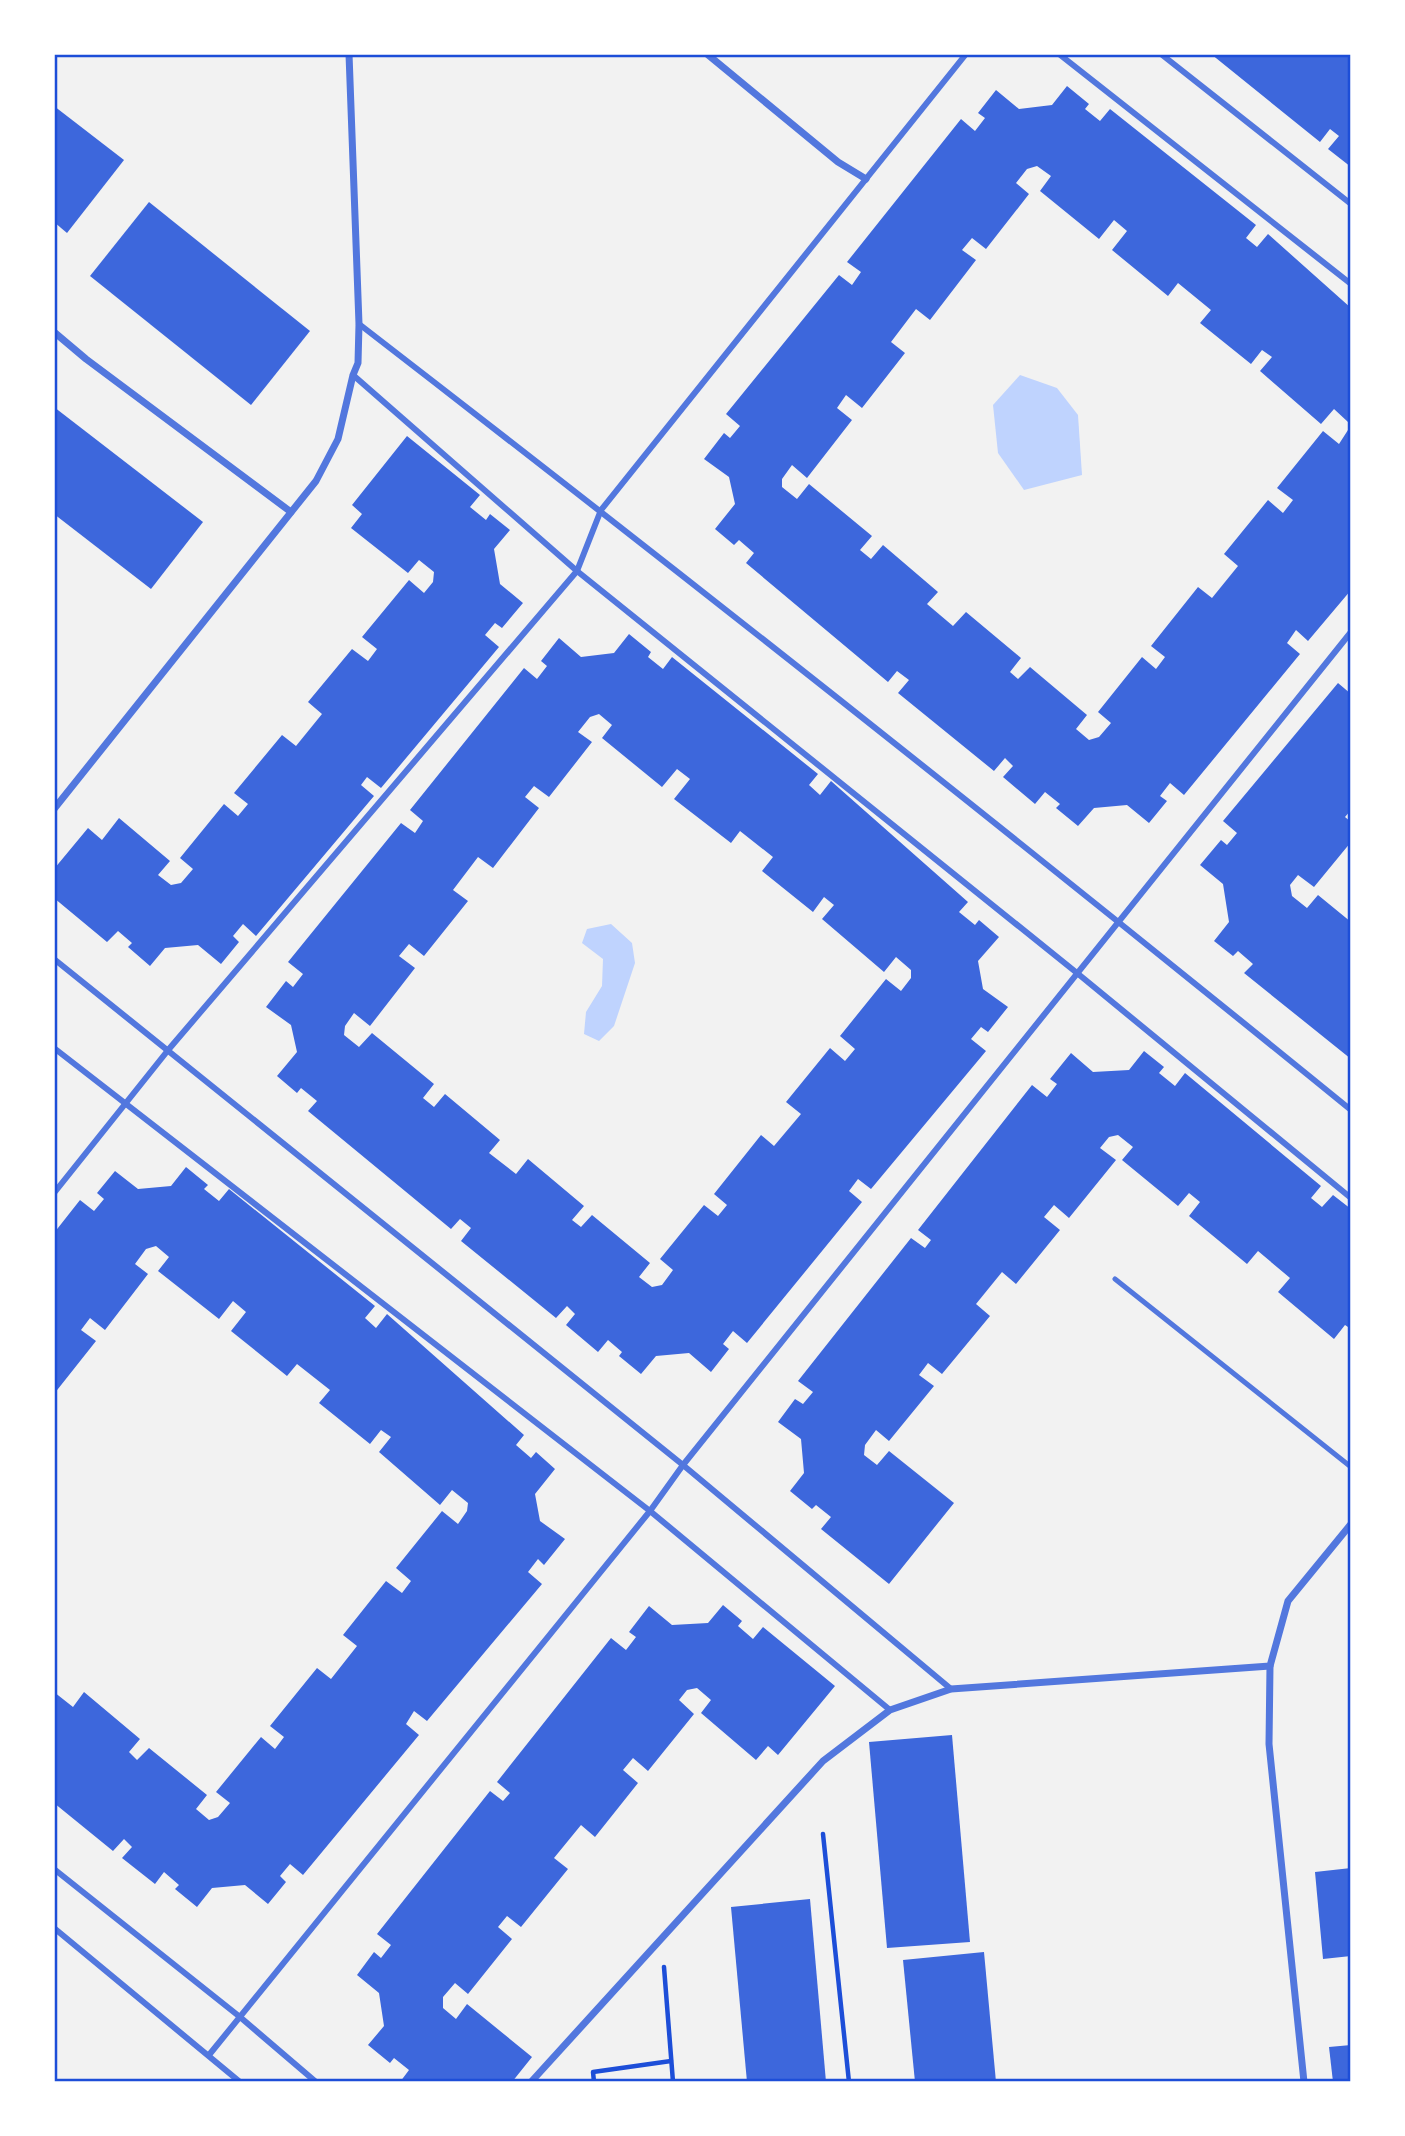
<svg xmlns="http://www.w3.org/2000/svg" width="1405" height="2136" font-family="Rubik,sans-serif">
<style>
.water{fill:#bfd3fe}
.building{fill:#3d67dc;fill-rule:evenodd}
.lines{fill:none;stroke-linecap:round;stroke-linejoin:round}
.path{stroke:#1d4ed8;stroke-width:4.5}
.service{stroke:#5277de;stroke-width:5}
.pedestrian{stroke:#5277de;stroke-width:6}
.minor{stroke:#5277de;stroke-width:7}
.neatline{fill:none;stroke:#1d4ed8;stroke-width:2.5}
</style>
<rect width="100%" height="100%" fill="#f2f2f2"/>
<!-- water -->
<g class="water">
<path d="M 1020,375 L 1057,388 L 1078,415 L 1082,475 L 1024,490 L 998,453 L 993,405 Z"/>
<path d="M 611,924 L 632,943 L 635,963 L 614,1026 L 599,1041 L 584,1034 L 586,1012 L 602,986 L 603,959 L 582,943 L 587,929 Z"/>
</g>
<!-- building -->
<g class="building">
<path d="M 1211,54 L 1351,54 L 1351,167 L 1328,149 L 1339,136 L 1330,129 L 1320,142 Z"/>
<path d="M 1067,86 L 1089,104 L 1085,109 L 1100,121 L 1110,109 L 1256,225 L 1246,238 L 1257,247 L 1268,234 L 1351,308 L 1351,590 L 1308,641 L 1296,630 L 1287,643 L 1300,654 L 1184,795 L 1170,783 L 1160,796 L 1167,801 L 1149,823 L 1127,805 L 1094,808 L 1078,826 L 1056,808 L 1060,804 L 1045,792 L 1035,804 L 1003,777 L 1013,766 L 1005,758 L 994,771 L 898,693 L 909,680 L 897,671 L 888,682 L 746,563 L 754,553 L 739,540 L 734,545 L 715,529 L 735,504 L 729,477 L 704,459 L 724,433 L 730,438 L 740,426 L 726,414 L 839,275 L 852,285 L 861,272 L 847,262 L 961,119 L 975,131 L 985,118 L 978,113 L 996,90 L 1019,109 L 1052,105 ZM 1037,166 L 1051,176 L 1040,191 L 1099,239 L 1114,220 L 1127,231 L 1112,250 L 1168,296 L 1178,283 L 1211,310 L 1200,323 L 1251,364 L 1262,350 L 1272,357 L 1260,371 L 1321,424 L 1334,409 L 1348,422 L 1348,430 L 1339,444 L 1323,431 L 1277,488 L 1293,500 L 1283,513 L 1268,500 L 1224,554 L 1238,566 L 1212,598 L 1198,587 L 1151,646 L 1165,657 L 1156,669 L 1142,657 L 1098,712 L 1111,723 L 1099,737 L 1089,740 L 1076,729 L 1087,715 L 1030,667 L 1018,679 L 1010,672 L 1021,658 L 966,612 L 953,626 L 927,604 L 938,592 L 883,545 L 871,559 L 860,550 L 872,536 L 809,484 L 797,499 L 782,487 L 782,479 L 792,465 L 807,478 L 852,420 L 837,408 L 846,395 L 862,408 L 905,353 L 891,342 L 916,309 L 930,320 L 976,260 L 962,250 L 972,238 L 986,249 L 1029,194 L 1016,183 L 1027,169 Z"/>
<path d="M 54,106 L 124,160 L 67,233 L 54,222 Z"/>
<path d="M 149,202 L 310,331 L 251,405 L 90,276 Z"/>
<path d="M 54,407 L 203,522 L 151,589 L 54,514 Z"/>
<path d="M 407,436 L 480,495 L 470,507 L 486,520 L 490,514 L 510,530 L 494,549 L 500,584 L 523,603 L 502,628 L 495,623 L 485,635 L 499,647 L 381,788 L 367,777 L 361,785 L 374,796 L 256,936 L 243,924 L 233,936 L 239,942 L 221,964 L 198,945 L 165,948 L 150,966 L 128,947 L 132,943 L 118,931 L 107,942 L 54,898 L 54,869 L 88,828 L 102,840 L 119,818 L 170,861 L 158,875 L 171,885 L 181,883 L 193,869 L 180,858 L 224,804 L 238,816 L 248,804 L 234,793 L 282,735 L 296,746 L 322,714 L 308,702 L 352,649 L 368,661 L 377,649 L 362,637 L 409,580 L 424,593 L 433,582 L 434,572 L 419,560 L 408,573 L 351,528 L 362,514 L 352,505 Z"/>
<path d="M 629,634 L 651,652 L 648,657 L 663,669 L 672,657 L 818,774 L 809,785 L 820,795 L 831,781 L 968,902 L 959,912 L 975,925 L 979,920 L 999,937 L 978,961 L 983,989 L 1008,1007 L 988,1032 L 981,1027 L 971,1039 L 986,1051 L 871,1189 L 858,1179 L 849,1191 L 862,1202 L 747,1343 L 733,1331 L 723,1344 L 729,1349 L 711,1372 L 689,1353 L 656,1356 L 641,1374 L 619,1356 L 622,1352 L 608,1340 L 598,1352 L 566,1325 L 575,1314 L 567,1306 L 556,1318 L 461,1241 L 471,1228 L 460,1219 L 451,1229 L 308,1111 L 317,1101 L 301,1088 L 297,1093 L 277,1076 L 297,1052 L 291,1025 L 266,1007 L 286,981 L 293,987 L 303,974 L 288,962 L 401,823 L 415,833 L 423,821 L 410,810 L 524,668 L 537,679 L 547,666 L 541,661 L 559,638 L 581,657 L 614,653 ZM 599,714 L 612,725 L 602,738 L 662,787 L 677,769 L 690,779 L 674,799 L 731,843 L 740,831 L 773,857 L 762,871 L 813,912 L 824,897 L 834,905 L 822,919 L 884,972 L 896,957 L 911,970 L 911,978 L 901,991 L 886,979 L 840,1036 L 855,1049 L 845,1061 L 830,1048 L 786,1102 L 801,1114 L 774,1146 L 761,1135 L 714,1194 L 727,1205 L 718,1216 L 704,1205 L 660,1259 L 673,1270 L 662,1285 L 652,1287 L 639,1277 L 650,1263 L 592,1215 L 581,1227 L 572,1220 L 584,1206 L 528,1159 L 516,1174 L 489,1153 L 500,1140 L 445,1094 L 434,1107 L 423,1098 L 434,1084 L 372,1033 L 359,1047 L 344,1035 L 345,1026 L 354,1013 L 370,1026 L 415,968 L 399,956 L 409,944 L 424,956 L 468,901 L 453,890 L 478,857 L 493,868 L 539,808 L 525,797 L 534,786 L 549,797 L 592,742 L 578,732 L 590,717 Z"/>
<path d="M 1338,683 L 1351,694 L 1351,810 L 1345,817 L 1351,822 L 1351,842 L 1314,887 L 1298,875 L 1290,885 L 1292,896 L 1307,908 L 1318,895 L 1351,922 L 1351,1059 L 1244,973 L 1253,964 L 1238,951 L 1233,956 L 1214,941 L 1229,922 L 1223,884 L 1200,865 L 1221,840 L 1227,845 L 1237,833 L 1223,821 Z"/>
<path d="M 1144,1051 L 1164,1067 L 1159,1073 L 1175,1086 L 1185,1073 L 1321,1186 L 1311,1198 L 1322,1207 L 1333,1195 L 1351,1209 L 1351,1329 L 1345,1325 L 1334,1339 L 1278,1292 L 1290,1278 L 1258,1251 L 1247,1264 L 1189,1216 L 1200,1202 L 1189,1193 L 1178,1206 L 1122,1160 L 1133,1147 L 1118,1135 L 1109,1137 L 1100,1148 L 1116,1160 L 1069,1218 L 1054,1205 L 1044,1217 L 1060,1230 L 1016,1284 L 1002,1272 L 976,1304 L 990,1316 L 942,1374 L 928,1363 L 919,1375 L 934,1386 L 889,1441 L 876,1430 L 865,1445 L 864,1455 L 877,1465 L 889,1451 L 954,1503 L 889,1584 L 821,1529 L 831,1517 L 816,1505 L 812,1509 L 790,1491 L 804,1473 L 801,1439 L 778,1422 L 795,1399 L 803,1404 L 813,1392 L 798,1381 L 911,1238 L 925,1248 L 931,1240 L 918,1230 L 1032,1085 L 1047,1097 L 1057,1084 L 1050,1079 L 1071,1053 L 1093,1072 L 1129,1070 Z"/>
<path d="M 186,1167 L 208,1185 L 204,1189 L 219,1201 L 229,1189 L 375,1306 L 365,1318 L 376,1328 L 387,1314 L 524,1435 L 516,1445 L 531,1458 L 536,1452 L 555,1469 L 535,1494 L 540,1521 L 565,1539 L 544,1565 L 538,1559 L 528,1572 L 542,1584 L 427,1721 L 414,1711 L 406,1724 L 419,1735 L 303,1875 L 290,1864 L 280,1876 L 286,1882 L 268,1904 L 245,1885 L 212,1888 L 197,1907 L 175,1889 L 179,1885 L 164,1872 L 155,1884 L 122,1858 L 132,1847 L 124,1839 L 113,1851 L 54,1803 L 54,1692 L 73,1707 L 84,1692 L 140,1739 L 129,1752 L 137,1760 L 149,1748 L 207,1795 L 196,1809 L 209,1820 L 218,1817 L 230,1803 L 216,1792 L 261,1737 L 275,1749 L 284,1737 L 270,1726 L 317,1668 L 331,1679 L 357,1646 L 343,1635 L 386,1581 L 402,1593 L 411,1581 L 396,1568 L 442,1511 L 458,1524 L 467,1511 L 468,1503 L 452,1490 L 440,1505 L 379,1452 L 391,1437 L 381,1430 L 370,1444 L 319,1403 L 330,1390 L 297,1364 L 287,1376 L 231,1331 L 246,1312 L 233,1301 L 219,1319 L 158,1271 L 169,1257 L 156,1246 L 146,1249 L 135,1264 L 148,1274 L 105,1330 L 90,1318 L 81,1330 L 96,1341 L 54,1394 L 54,1233 L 80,1200 L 94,1211 L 104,1199 L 97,1193 L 115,1171 L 138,1189 L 171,1186 Z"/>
<path d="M 723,1605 L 742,1621 L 738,1626 L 753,1639 L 763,1627 L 835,1686 L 778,1755 L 768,1746 L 756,1760 L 701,1713 L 711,1700 L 697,1688 L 687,1690 L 679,1700 L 694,1714 L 648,1771 L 633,1758 L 623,1770 L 638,1783 L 595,1837 L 581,1825 L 554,1858 L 568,1869 L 521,1927 L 507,1916 L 498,1927 L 512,1939 L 468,1994 L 455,1983 L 443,1997 L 443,2008 L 456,2019 L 467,2004 L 532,2057 L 512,2082 L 400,2082 L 409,2070 L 394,2058 L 390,2063 L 368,2045 L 384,2026 L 379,1993 L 357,1975 L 374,1952 L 381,1958 L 391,1945 L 377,1934 L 490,1791 L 503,1801 L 510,1793 L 497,1782 L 611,1638 L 626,1650 L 636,1637 L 629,1632 L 649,1606 L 672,1625 L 708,1623 Z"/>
<path d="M 952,1735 L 970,1942 L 887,1948 L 869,1742 Z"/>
<path d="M 1351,1868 L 1351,1956 L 1323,1959 L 1315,1872 Z"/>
<path d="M 810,1899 L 826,2082 L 747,2082 L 731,1907 Z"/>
<path d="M 984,1952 L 996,2082 L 915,2082 L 903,1960 Z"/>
<path d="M 1351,2045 L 1351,2082 L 1333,2082 L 1329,2047 Z"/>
</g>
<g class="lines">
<!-- path -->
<g class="path">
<path d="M 823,1834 L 849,2082"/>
<path d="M 664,1967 L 673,2082"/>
<path d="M 594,2082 L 593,2072 L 671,2061"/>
</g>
<!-- service -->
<path class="service" d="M 1115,1279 L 1351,1467"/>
<!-- pedestrian -->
<g class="pedestrian">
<path d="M 1059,54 L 1351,284"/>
<path d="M 1161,54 L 1351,204"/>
<path d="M 359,324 C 693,582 1024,844 1351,1110"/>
<path d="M 353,375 L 577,571 L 1077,973 L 1351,1198"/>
<path d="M 54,959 L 683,1465 L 951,1689"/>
<path d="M 54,1048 L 650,1511 L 890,1710"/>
<path d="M 54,1193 L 169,1049 L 577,571 L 601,510 L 966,54"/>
<path d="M 54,1869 L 240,2017 L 316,2082"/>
<path d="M 54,1928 L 240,2082"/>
<path d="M 209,2055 L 650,1511 L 683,1465 L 1351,632"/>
</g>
<!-- minor -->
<g class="minor">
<path d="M 707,54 L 838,162 L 866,179"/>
<path d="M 54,332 L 86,359 L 291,512"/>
<path d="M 54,809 L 316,481 L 338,439 L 353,375 L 358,363 L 359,324 L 349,54"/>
<path d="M 1270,1666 L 1269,1744 L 1304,2082"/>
<path d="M 531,2082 L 823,1761 L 890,1710 L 951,1689 L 1270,1666 L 1288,1601 L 1351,1524"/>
</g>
</g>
<!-- border -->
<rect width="1405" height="2136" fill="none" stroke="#ffffff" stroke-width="112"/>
<rect x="56" y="56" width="1293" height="2024" class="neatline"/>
</svg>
